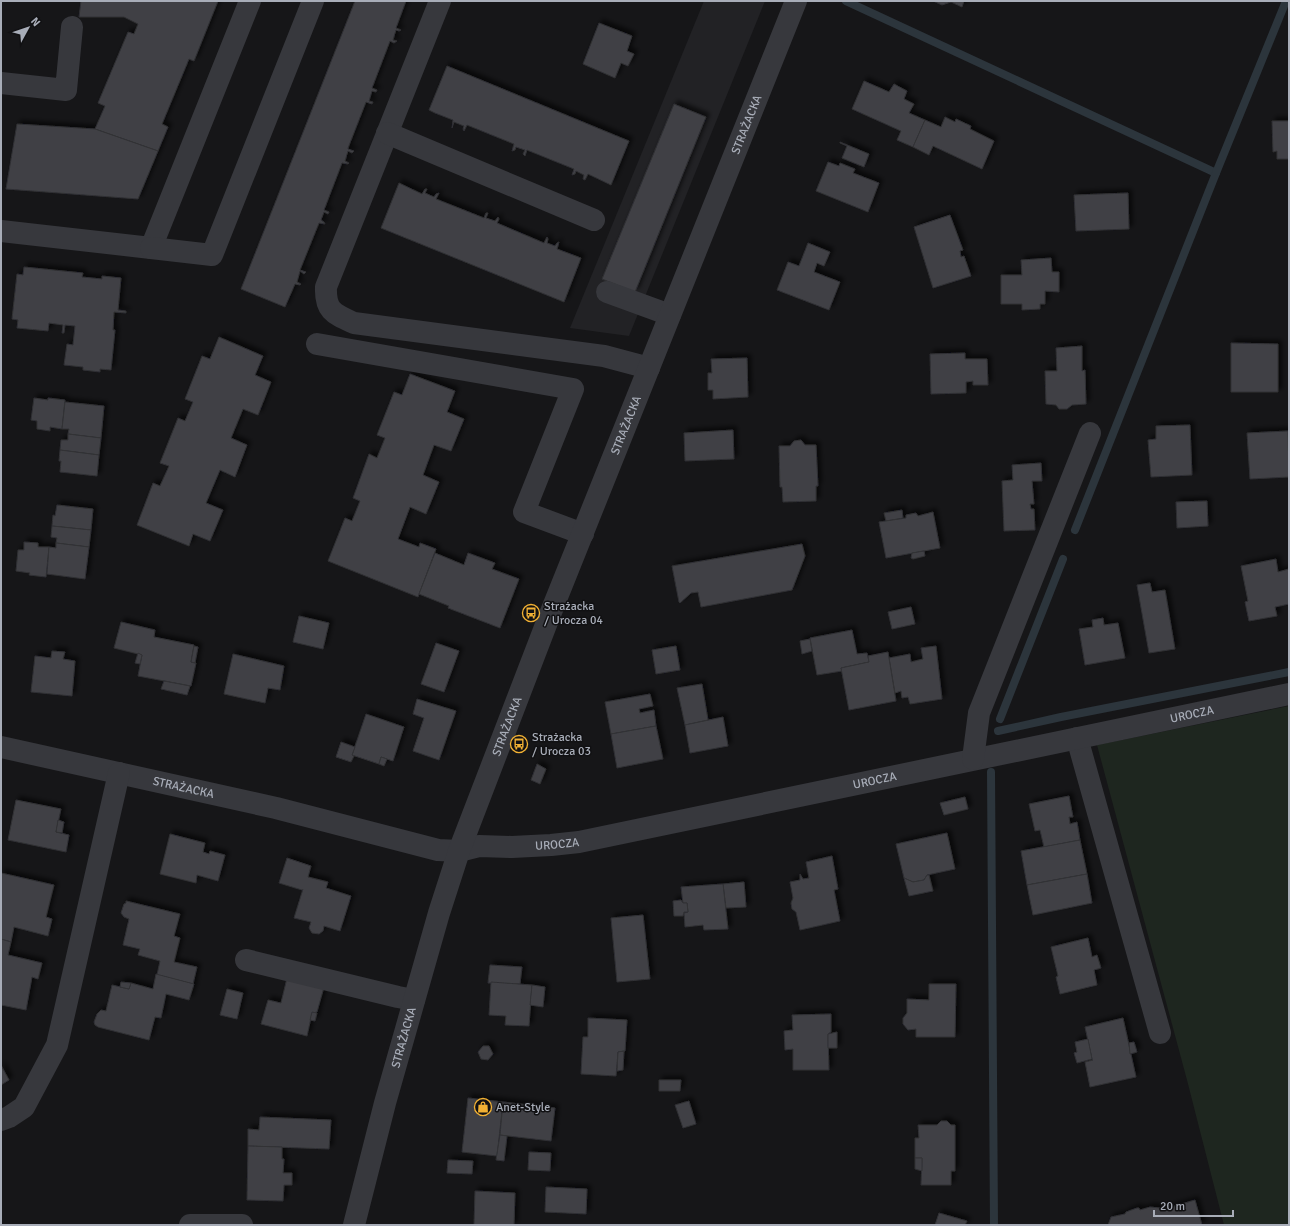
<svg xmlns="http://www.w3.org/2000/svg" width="1290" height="1226" font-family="Signika,sans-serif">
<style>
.built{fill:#222225}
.green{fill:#1e261f}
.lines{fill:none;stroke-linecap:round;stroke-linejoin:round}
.stream{stroke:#2c353c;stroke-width:8}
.building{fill:#404145;stroke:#303034;filter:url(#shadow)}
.minor{stroke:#37383d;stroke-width:22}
.labels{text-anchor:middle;stroke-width:3;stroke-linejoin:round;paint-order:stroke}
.street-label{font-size:12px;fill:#a8adb8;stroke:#111113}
.poi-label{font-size:12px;fill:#a8adb8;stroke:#111113;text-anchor:start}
</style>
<defs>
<filter id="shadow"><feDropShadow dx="3.5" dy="-3.5" stdDeviation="2" flood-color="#0009"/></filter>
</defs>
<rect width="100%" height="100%" fill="#161618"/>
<!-- built -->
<path class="built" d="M 704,1 L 765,1 L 629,336 L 570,328 Z"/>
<!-- green -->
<path class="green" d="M 1289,706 L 1289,1225 L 1224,1225 L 1187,1080 L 1097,745 Z"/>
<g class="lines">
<!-- stream -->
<g class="stream">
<path d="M 846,1 L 1216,173"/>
<path d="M 1075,530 L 1216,173 L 1286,1"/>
<path d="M 1000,719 L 1063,559"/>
<path d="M 998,731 L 1061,717 L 1289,672"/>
<path d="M 991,772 L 994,1225"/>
</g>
</g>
<!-- building -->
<g class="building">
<path d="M 81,1 L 218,1 L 194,61 L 189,59 L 162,124 L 168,127 L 158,151 L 95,129 L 105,106 L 98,103 L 128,32 L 134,34 L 138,24 L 124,17 L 79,17 Z"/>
<path d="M 355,1 L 406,1 L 396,28 L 401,30 L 399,31 L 396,30 L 395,33 L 393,40 L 397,41 L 394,43 L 390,41 L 372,88 L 377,90 L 376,92 L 372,91 L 369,101 L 373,102 L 372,104 L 366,102 L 348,148 L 348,149 L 354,151 L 352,153 L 348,151 L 347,154 L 345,161 L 349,163 L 348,164 L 342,163 L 324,210 L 329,212 L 328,214 L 324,212 L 321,220 L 324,222 L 325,224 L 319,223 L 300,270 L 306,272 L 304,274 L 300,271 L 297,282 L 301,284 L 300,285 L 295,284 L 285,307 L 241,289 Z"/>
<path d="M 933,1 L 964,1 L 962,7 L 951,2 L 942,5 Z"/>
<path d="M 599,23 L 632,36 L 627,51 L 634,54 L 628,66 L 621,63 L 615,78 L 583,64 Z"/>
<path d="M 447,66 L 629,141 L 611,185 L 588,174 L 585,180 L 583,179 L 584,175 L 576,171 L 575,174 L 572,175 L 574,169 L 527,150 L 525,156 L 523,154 L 525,150 L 516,147 L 515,150 L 512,151 L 514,144 L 467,125 L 464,131 L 463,129 L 464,126 L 454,122 L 452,128 L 453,120 L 435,113 L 429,110 Z"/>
<path d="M 864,81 L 889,92 L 894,84 L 907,91 L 904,99 L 914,104 L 909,113 L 925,120 L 913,147 L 897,140 L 901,131 L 852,109 Z"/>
<path d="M 674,104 L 706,117 L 635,292 L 602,279 Z"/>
<path d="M 945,117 L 955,122 L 956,119 L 971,126 L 970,129 L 994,141 L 982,169 L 933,146 L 929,155 L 913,147 L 925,120 L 941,127 Z"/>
<path d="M 1272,121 L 1289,121 L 1289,159 L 1277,159 L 1277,151 L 1273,152 Z"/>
<path d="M 17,124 L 95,129 L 158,151 L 138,199 L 6,189 Z"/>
<path d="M 840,142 L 869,154 L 864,167 L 842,158 L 847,146 L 840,143 Z"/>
<path d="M 828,162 L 839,166 L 840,163 L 855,169 L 853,173 L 879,183 L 868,212 L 816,191 Z"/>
<path d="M 399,183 L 422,194 L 425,189 L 427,189 L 425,193 L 434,197 L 436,194 L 439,193 L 436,199 L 484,218 L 486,213 L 488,213 L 486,218 L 495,221 L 498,217 L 499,219 L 497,223 L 544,243 L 547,237 L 548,239 L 547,243 L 555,246 L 557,243 L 559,242 L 557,249 L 581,258 L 564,302 L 381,228 Z"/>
<path d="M 1128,193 L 1129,229 L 1076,231 L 1074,195 Z"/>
<path d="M 950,215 L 963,250 L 960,251 L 961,257 L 964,256 L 971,276 L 933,288 L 914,227 Z"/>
<path d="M 808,243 L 830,252 L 824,266 L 817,263 L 814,272 L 840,282 L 829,310 L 777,290 L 788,262 L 799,266 Z"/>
<path d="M 1051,258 L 1052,272 L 1059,272 L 1059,292 L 1045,291 L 1045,304 L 1040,304 L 1040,309 L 1022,310 L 1022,304 L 1001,304 L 1001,275 L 1022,275 L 1021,260 Z"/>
<path d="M 24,267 L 83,273 L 82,277 L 102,279 L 102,276 L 121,278 L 118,310 L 126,311 L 126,313 L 114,312 L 113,330 L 115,330 L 111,370 L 100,369 L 100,372 L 83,370 L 83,367 L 64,365 L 67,344 L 73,345 L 75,326 L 65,325 L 64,333 L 62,333 L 63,325 L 49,323 L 48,331 L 17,328 L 18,320 L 12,319 L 17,274 L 23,275 Z"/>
<path d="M 219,337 L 263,356 L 255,375 L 271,382 L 258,415 L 243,409 L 231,438 L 247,445 L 235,477 L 220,470 L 206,503 L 223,510 L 210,541 L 193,534 L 189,546 L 137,525 L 153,483 L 160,486 L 169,466 L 160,463 L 178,418 L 185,421 L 193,402 L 185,399 L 202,356 L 210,359 Z"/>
<path d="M 1231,343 L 1278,344 L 1278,392 L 1231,392 Z"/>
<path d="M 1082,346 L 1082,371 L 1085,370 L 1086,404 L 1072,405 L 1067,409 L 1059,409 L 1056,405 L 1046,404 L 1045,371 L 1057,371 L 1056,348 Z"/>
<path d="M 965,353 L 965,359 L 987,359 L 988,385 L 973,385 L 973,381 L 966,382 L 966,393 L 931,394 L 930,354 Z"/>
<path d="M 747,358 L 748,397 L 713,399 L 713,390 L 708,390 L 708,373 L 712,373 L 711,359 Z"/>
<path d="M 410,374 L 455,391 L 447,412 L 464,419 L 451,451 L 434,445 L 423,475 L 439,482 L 426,514 L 410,507 L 398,539 L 419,547 L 420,543 L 436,549 L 418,597 L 328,561 L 345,518 L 352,521 L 360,501 L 353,498 L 369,454 L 377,458 L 385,438 L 377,435 L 394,392 L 402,395 Z"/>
<path d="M 34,398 L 48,400 L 48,398 L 65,400 L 62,429 L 50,427 L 50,431 L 37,429 L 37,421 L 31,420 Z"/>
<path d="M 65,402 L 104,406 L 101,438 L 68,434 L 69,429 L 62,429 Z"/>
<path d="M 1190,425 L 1192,475 L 1151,477 L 1148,440 L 1156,439 L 1156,426 Z"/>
<path d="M 733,430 L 734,459 L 685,461 L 684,433 Z"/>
<path d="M 1288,431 L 1289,477 L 1250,479 L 1247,433 Z"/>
<path d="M 68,434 L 101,438 L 99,455 L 60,450 L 61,440 L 68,440 Z"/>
<path d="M 801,440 L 805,445 L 816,445 L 818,486 L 816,486 L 816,501 L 783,502 L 782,487 L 780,487 L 779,446 L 790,446 L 794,441 Z"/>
<path d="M 60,450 L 99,455 L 97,476 L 60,472 L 61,461 L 59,461 Z"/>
<path d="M 1041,463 L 1042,481 L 1032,481 L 1034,504 L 1030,504 L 1031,509 L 1034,509 L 1035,530 L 1004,531 L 1002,481 L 1013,480 L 1012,465 Z"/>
<path d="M 1207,501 L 1208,526 L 1177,528 L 1176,502 Z"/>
<path d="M 57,505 L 93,509 L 91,530 L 52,526 L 53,515 L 55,516 Z"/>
<path d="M 902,510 L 903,518 L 886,521 L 884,513 Z"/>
<path d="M 933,512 L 940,548 L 886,558 L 879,522 L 906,518 L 906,515 L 916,513 L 918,516 Z"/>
<path d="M 52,526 L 91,530 L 89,547 L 56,543 L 57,538 L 51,537 Z"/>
<path d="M 24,542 L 38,543 L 38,547 L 49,547 L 46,577 L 29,575 L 30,573 L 16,571 L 18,550 L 24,550 Z"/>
<path d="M 56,543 L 89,547 L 85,579 L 47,574 L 49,547 L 56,548 Z"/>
<path d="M 802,544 L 805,556 L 792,590 L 701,607 L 698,592 L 691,593 L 680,603 L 679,602 L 672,566 Z"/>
<path d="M 924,551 L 925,556 L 913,559 L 911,558 L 912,553 Z"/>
<path d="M 435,553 L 464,565 L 468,553 L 495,563 L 492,569 L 519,579 L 500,628 L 448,608 L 449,606 L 419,594 Z"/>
<path d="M 1276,559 L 1278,572 L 1289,569 L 1289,604 L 1275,607 L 1277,616 L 1249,621 L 1245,602 L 1248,601 L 1241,566 Z"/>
<path d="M 1150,583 L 1152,592 L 1165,590 L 1175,649 L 1149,653 L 1137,585 Z"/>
<path d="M 911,607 L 915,624 L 892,629 L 888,612 Z"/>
<path d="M 299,616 L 329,623 L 323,649 L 293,642 Z"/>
<path d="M 1103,618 L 1104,625 L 1118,623 L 1125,658 L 1085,665 L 1079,629 L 1093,627 L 1092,620 Z"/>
<path d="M 121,622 L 155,630 L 154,637 L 194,645 L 191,662 L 196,663 L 191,686 L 138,676 L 142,655 L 114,648 Z"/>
<path d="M 852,630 L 857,654 L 867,653 L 869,662 L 841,668 L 842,671 L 817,675 L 810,638 Z"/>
<path d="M 810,639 L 812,651 L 802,654 L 800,641 Z"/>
<path d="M 436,643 L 459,651 L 444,692 L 421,684 Z"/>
<path d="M 194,646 L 198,647 L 195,663 L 191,662 Z"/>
<path d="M 676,646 L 680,670 L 656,674 L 652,650 Z"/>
<path d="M 936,646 L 942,699 L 910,704 L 908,697 L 902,698 L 901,691 L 895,693 L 889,658 L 910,654 L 911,662 L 923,659 L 921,648 Z"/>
<path d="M 52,651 L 65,652 L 63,659 L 75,661 L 72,696 L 31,692 L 35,656 L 51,658 Z"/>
<path d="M 888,652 L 896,701 L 849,710 L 841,668 L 869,662 L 868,656 Z"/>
<path d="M 138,653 L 142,655 L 140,664 L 135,663 Z"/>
<path d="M 233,654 L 284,666 L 280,690 L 268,688 L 265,703 L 224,694 Z"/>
<path d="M 164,681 L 190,686 L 187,695 L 161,689 Z"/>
<path d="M 702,684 L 708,720 L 685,725 L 677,688 Z"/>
<path d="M 650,694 L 653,706 L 639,709 L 640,713 L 654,710 L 656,726 L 611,734 L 605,702 Z"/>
<path d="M 417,699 L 456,711 L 439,760 L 413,751 L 424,718 L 413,714 Z"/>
<path d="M 366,714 L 404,727 L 393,761 L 381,757 L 379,764 L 352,755 Z"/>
<path d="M 723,717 L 728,746 L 690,753 L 685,725 Z"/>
<path d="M 656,726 L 663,759 L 617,768 L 611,734 Z"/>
<path d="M 341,742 L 355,747 L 352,755 L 354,756 L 351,762 L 336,757 Z"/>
<path d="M 381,757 L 387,759 L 384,766 L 379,764 Z"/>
<path d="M 537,764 L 546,769 L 540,784 L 531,780 Z"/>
<path d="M 1069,796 L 1073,817 L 1069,817 L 1070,824 L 1077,822 L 1080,840 L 1044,847 L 1040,830 L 1035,831 L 1029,804 Z"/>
<path d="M 965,797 L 968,809 L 944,815 L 940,803 Z"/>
<path d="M 16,800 L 61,809 L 56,832 L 69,835 L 66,852 L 8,840 Z"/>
<path d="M 58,820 L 64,822 L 62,833 L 56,832 Z"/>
<path d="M 947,833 L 955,869 L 927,875 L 924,880 L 913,882 L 904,878 L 896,844 Z"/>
<path d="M 170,834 L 205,843 L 203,852 L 209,854 L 210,851 L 225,855 L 218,881 L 197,875 L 196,883 L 160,874 Z"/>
<path d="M 1080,840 L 1087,874 L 1027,885 L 1021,851 Z"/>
<path d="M 832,856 L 838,889 L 834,890 L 840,921 L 800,930 L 796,912 L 792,909 L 791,903 L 793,898 L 790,882 L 800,880 L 800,874 L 803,879 L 809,878 L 806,862 Z"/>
<path d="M 287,858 L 311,866 L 308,877 L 328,882 L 326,888 L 351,896 L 340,931 L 324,926 L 323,931 L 319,934 L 312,933 L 309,928 L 311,922 L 294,918 L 303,889 L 302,890 L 279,883 Z"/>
<path d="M 1,873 L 54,885 L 46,917 L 52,919 L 48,936 L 14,927 L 11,942 L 1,939 Z"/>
<path d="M 1087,874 L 1092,903 L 1033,915 L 1027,885 Z"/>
<path d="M 927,875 L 929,875 L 933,891 L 909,896 L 904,878 L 913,882 L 924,880 Z"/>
<path d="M 744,882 L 746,907 L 726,908 L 723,884 Z"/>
<path d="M 723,884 L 728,929 L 704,930 L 703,925 L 685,927 L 684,913 L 688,912 L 687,903 L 683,903 L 681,887 Z"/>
<path d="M 681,900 L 683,903 L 687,903 L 688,912 L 684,912 L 683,916 L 674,916 L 673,901 Z"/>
<path d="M 126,901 L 180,914 L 174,936 L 180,938 L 174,962 L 197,967 L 193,984 L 157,975 L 160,961 L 138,955 L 140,949 L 123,945 L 129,919 L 124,917 L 121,913 L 124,904 L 126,903 Z"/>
<path d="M 643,915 L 650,979 L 617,982 L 611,918 Z"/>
<path d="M 1088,938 L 1092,957 L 1097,955 L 1101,968 L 1094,970 L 1097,985 L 1060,994 L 1056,977 L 1058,976 L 1051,947 Z"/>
<path d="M 1,939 L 11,942 L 8,955 L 42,963 L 38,979 L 32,977 L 26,1010 L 1,1005 Z"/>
<path d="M 490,965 L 522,967 L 520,984 L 488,983 Z"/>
<path d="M 156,974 L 194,984 L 189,1000 L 166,994 L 161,1018 L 155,1017 L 149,1040 L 98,1027 L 95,1025 L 94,1022 L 97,1014 L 101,1010 L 106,1011 L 112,985 L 129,989 L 131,983 L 153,989 Z"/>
<path d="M 287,978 L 324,987 L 317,1012 L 312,1013 L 307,1036 L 261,1024 L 268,1000 L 281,1003 Z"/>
<path d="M 121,982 L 131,983 L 129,989 L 120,987 Z"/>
<path d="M 491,982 L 532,985 L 529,1026 L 505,1025 L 506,1016 L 489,1015 Z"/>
<path d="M 929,984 L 956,984 L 955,1037 L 916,1037 L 916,1029 L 908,1030 L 903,1024 L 903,1018 L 907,1013 L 907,999 L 929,1000 Z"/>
<path d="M 532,985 L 545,987 L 543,1007 L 530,1005 Z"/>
<path d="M 227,989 L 243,993 L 237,1019 L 220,1015 Z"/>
<path d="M 312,1012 L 317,1013 L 315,1021 L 310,1020 Z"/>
<path d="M 831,1014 L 831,1032 L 828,1034 L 829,1070 L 793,1070 L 793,1049 L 785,1050 L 784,1031 L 793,1030 L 792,1015 Z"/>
<path d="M 588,1018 L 627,1020 L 625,1051 L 618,1052 L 616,1076 L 581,1074 L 583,1037 L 588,1037 Z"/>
<path d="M 1123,1018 L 1136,1077 L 1090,1087 L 1085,1062 L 1093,1060 L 1092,1059 L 1085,1027 Z"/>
<path d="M 837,1032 L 837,1048 L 828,1048 L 828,1034 Z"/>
<path d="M 1088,1039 L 1092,1059 L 1077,1063 L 1074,1053 L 1077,1052 L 1075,1042 Z"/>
<path d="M 1134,1042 L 1137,1052 L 1130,1054 L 1129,1043 Z"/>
<path d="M 483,1046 L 489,1046 L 493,1054 L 488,1060 L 481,1059 L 478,1052 Z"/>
<path d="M 624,1051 L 623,1070 L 617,1071 L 618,1052 Z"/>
<path d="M 1,1065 L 9,1080 L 1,1085 Z"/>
<path d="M 659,1080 L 681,1080 L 680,1091 L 659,1091 Z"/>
<path d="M 468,1098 L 503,1102 L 497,1156 L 462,1152 Z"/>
<path d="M 689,1101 L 696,1124 L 683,1128 L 675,1105 Z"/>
<path d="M 503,1102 L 555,1108 L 551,1141 L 500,1135 Z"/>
<path d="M 260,1117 L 331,1120 L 329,1149 L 248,1146 L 248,1129 L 259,1130 Z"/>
<path d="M 941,1121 L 947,1121 L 951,1125 L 955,1125 L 955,1171 L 951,1171 L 951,1185 L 921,1185 L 922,1158 L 915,1158 L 915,1138 L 919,1138 L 918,1125 L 937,1125 Z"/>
<path d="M 500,1135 L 507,1136 L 504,1161 L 496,1160 Z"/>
<path d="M 248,1146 L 282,1147 L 282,1159 L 284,1159 L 283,1173 L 292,1173 L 292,1185 L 284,1185 L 283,1201 L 247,1200 Z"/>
<path d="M 529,1152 L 551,1153 L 550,1171 L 528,1170 Z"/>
<path d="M 915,1158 L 922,1158 L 922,1171 L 915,1169 Z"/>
<path d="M 448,1160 L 473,1161 L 472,1174 L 447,1173 Z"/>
<path d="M 546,1187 L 587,1189 L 586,1214 L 545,1212 Z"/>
<path d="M 475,1191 L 515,1193 L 514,1225 L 474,1225 Z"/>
<path d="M 1195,1200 L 1202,1225 L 1108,1225 L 1111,1217 L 1125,1214 L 1126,1212 L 1137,1208 L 1139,1208 L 1140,1210 L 1150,1207 L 1160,1208 L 1161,1210 Z"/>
<path d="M 939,1213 L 967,1221 L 965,1225 L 935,1225 Z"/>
</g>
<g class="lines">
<!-- minor -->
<g class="minor">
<path d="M 440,1 L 326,287 C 325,311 334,314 354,323 L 604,356 L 649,368"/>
<path d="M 1,83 L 66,90 L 72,27"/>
<path d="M 387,133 L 594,220"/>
<path d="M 1,231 L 151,248 L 250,1"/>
<path d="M 151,248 L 212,255 L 313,1"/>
<path d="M 607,292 L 670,315"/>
<path d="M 317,344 L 573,389 L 524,512 L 583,534"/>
<path d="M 1077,738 L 1160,1033"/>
<path id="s1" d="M 1,747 L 276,808 L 438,850 L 459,851 L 479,846 L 512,847 L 551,845 L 579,842 L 1289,694"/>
<path d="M 973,759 L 979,713 L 1090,433"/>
<path d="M 246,960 L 398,997 L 414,1000"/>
<path d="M 1,1120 L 9,1117 L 24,1107 L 57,1045 L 119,773"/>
<path d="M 190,1225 L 242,1225"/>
<path id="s2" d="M 354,1225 L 385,1103 L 439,913 L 459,851 L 547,622 L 796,1"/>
</g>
</g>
<!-- icons -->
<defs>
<g id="bus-ring" transform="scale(0.9)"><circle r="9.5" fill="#111113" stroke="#f2b134" stroke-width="1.5"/><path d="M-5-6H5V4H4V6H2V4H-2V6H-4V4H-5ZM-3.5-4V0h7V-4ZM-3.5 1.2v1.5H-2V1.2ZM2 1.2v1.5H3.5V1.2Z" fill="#f2b134"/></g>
<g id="shop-ring" transform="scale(0.9)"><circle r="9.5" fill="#111113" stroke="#f2b134" stroke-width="1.5"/><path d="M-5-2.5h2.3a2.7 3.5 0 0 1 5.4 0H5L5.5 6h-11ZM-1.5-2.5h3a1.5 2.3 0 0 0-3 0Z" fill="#f2b134"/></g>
</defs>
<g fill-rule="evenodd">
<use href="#bus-ring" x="531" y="613"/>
<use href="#bus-ring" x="519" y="744"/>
<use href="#shop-ring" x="483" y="1107"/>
</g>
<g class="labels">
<!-- street labels -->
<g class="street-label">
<text dy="4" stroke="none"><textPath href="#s2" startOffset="1170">STRAŻACKA</textPath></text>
<text dy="4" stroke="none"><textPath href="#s2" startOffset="846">STRAŻACKA</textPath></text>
<text dy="4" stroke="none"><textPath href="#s1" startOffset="1217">UROCZA</textPath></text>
<text dy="4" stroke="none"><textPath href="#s2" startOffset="522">STRAŻACKA</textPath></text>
<text dy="4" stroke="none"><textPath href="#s1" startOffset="893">UROCZA</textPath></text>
<text dy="4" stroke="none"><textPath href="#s1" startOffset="187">STRAŻACKA</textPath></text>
<text dy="4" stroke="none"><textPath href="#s1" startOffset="569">UROCZA</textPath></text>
<text dy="4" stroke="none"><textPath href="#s2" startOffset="194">STRAŻACKA</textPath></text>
</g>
<!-- poi labels -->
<g class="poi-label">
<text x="544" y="610">Strażacka<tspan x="544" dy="14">/ Urocza 04</tspan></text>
<text x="532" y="741">Strażacka<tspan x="532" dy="14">/ Urocza 03</tspan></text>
<text x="496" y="1111">Anet-Style</text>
</g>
</g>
<!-- border -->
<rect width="1290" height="1226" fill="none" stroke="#a8adb8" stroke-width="4"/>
<!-- north arrow -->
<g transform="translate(28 28) rotate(50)" stroke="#111113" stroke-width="3" paint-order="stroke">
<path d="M0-3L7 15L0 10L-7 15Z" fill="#a8adb8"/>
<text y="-6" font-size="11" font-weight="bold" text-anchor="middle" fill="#a8adb8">N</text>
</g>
<!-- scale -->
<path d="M1154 1210v6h79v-6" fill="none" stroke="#a8adb8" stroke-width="2"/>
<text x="1160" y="1210" font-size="12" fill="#a8adb8" stroke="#111113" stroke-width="3" paint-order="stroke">20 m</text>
</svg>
